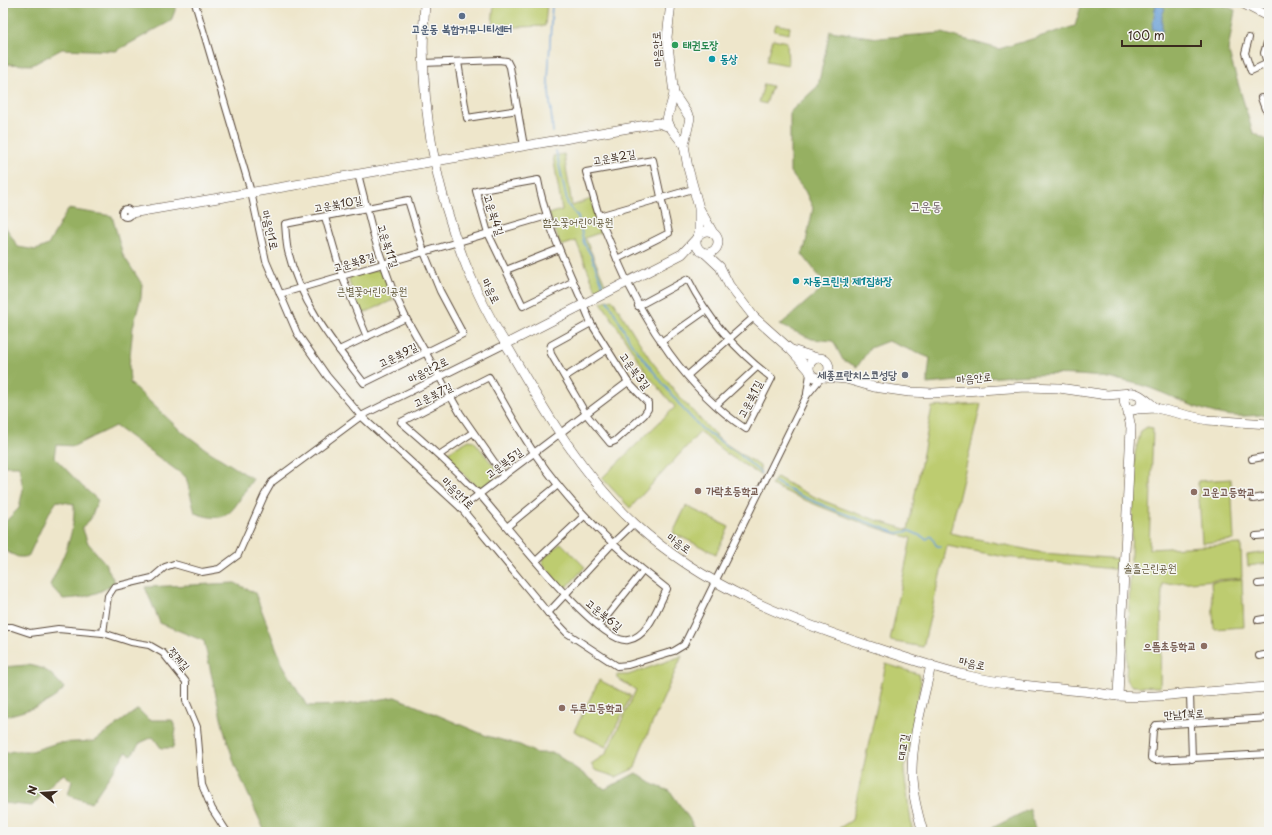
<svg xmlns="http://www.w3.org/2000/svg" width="1272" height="835" font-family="'Playpen Sans','Poor Story',sans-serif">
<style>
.green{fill:#bdcc6f;stroke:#7c7b46}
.forest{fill:#96b062;stroke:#686d40}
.water{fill:#699fd6;stroke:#52647a}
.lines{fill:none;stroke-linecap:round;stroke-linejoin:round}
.stream{stroke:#699fd6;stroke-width:1.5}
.street-casing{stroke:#564638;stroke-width:8}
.secondary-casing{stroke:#564638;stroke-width:10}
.street{stroke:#fff;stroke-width:6}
.secondary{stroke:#fff;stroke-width:9}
.service-dot{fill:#5c6f8a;stroke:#f6f6f2;stroke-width:1.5}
.leisure-dot{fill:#2e9e5b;stroke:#f6f6f2;stroke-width:1.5}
.culture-dot{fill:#0f9aa8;stroke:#f6f6f2;stroke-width:1.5}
.worship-dot{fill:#6b7280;stroke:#f6f6f2;stroke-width:1.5}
.education-dot{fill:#8d6e63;stroke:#f6f6f2;stroke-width:1.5}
.labels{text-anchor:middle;stroke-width:3;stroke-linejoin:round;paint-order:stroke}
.service-label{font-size:11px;font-weight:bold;fill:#4e5e75;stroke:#f6f6f2}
.leisure-label{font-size:11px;font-weight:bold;fill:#27864d;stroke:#f6f6f2;text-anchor:start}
.street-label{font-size:11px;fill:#3b2a1e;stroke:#f6f6f2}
.culture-label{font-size:11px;font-weight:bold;fill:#0d838f;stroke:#f6f6f2;text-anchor:start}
.park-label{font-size:11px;fill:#5c5232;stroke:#f6f6f2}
.worship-label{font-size:11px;font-weight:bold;fill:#5b616d;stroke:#f6f6f2;text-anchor:end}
.education-label{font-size:11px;font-weight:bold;fill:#785e54;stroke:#f6f6f2;text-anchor:start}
.quarter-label{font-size:13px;fill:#6b5a63;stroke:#f6f6f2}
</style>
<rect width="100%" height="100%" fill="#f6f6f2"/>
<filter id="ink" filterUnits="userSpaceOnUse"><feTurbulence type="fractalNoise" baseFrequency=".025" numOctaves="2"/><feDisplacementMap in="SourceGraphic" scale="8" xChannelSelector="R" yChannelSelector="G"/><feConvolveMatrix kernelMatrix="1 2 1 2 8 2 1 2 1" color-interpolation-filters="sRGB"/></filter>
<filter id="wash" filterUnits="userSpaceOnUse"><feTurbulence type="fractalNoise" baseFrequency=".012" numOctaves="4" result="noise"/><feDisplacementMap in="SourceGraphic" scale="16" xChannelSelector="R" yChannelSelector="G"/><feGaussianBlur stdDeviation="0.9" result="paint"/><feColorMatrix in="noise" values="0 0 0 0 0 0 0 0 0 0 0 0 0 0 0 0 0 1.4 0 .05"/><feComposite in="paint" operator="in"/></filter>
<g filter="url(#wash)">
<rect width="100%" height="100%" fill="#eee6cb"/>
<!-- green -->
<g class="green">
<path d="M 494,3 L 547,3 L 545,26 L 492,28 Z"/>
<path d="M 776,24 L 790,27 L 789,34 L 774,31 Z"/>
<path d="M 773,39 L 787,42 L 788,65 L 767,61 Z"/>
<path d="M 764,84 L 772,86 L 766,104 L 759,102 Z"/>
<path d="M 564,154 L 572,206 L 591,199 L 602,232 L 585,238 L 606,286 L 596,290 L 576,241 L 561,246 L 549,214 L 562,210 L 553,156 Z"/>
<path d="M 376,270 L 383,271 L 393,300 L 362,314 L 349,282 L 350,276 Z"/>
<path d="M 612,299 L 650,359 L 682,400 L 721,441 L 760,466 L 760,475 L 727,454 L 700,432 L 630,508 L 602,478 L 675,407 L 648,375 L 601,302 Z"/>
<path d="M 981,404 L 950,533 L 1043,553 L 1121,559 L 1121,570 L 1005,557 L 947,546 L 923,647 L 890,641 L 911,538 C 863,525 817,506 771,485 L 777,477 C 817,502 863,516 908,530 L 932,407 Z"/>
<path d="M 1147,427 L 1153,428 L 1149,549 L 1241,544 L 1242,578 L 1162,584 L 1160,687 L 1132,686 L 1126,680 L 1135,453 L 1141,431 Z"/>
<path d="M 469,440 L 474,441 L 496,469 L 496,477 L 483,487 L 476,487 L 446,457 L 446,453 Z"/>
<path d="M 1231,479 L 1234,540 L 1202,543 L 1198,481 Z"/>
<path d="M 686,506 L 729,527 L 716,554 L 673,533 Z"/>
<path d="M 561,543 L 585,567 L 568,586 L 562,587 L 543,564 L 543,559 Z"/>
<path d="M 1269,552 L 1269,563 L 1248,566 L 1247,555 Z"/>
<path d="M 1242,579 L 1244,627 L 1214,629 L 1211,582 Z"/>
<path d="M 682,656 L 640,751 L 635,768 L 616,777 L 595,770 L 591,764 L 606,754 L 636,690 L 617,678 L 617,675 L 628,675 Z"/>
<path d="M 886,664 L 918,674 L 921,681 L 904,772 L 912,829 L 904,832 L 833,832 L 852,820 Z"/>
<path d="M 599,680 L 631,696 L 606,747 L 574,731 Z"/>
</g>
<!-- forest -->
<g class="forest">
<path d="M 3,3 L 177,3 L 177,5 L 171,21 L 116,51 L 62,49 L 32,65 L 3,64 Z"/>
<path d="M 1082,3 L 1218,3 L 1235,10 L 1228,50 L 1253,133 L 1269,141 L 1269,414 C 1251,416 1233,418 1215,413 C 1186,406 1159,388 1129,382 C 1065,367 992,378 927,384 L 930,358 L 888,341 L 870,348 L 857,367 L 843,360 L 833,341 L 812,339 L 780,325 L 826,285 L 802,254 L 805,247 L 813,208 L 805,191 L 790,172 L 790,112 L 818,86 L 830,31 L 878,38 L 942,33 L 999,49 L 1075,26 Z"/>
<path d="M 68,209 L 112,216 L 123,255 L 142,284 L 141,297 L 133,327 L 129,366 L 130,383 L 180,430 L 207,450 L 253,479 C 233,506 233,527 195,513 L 186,477 L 115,426 L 74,446 L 56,445 L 54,457 L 83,487 L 98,500 L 90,520 L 82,527 L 88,543 L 105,563 L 115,583 C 96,595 85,598 63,599 L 50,585 C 63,557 75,536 74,504 L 57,501 L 47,516 L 28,557 L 18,557 L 3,550 L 3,524 L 19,508 L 23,489 L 19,466 L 3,466 L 3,223 L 18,247 L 36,250 L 48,245 Z"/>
<path d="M 235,583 L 255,593 L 282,663 L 307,706 L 344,705 L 395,697 L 487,736 L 520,745 L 536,753 L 554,753 L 605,789 L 636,773 L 654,785 L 670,791 L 691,821 L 695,832 L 265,832 L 235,765 L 223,727 L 204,641 L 160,623 L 145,587 Z"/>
<path d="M 27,665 C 46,667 52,674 64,688 C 54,704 21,712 3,717 L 3,667 Z"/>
<path d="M 138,709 L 149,720 L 172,720 L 176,729 L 173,748 L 161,748 L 153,737 L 140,743 L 131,755 L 126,752 L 91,803 L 68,795 L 72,781 L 64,774 L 54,781 L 32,806 L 3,803 L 3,754 L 13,751 L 32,751 L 57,743 L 95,741 Z"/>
<path d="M 1030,809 L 1035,830 L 1068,832 L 984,832 Z"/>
</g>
<!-- water -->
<path class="water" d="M 1156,3 L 1165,8 L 1162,16 L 1162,32 L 1152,29 Z"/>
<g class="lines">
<!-- stream -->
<g class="stream">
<path d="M 552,3 L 548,81 L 553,132"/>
<path d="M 556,151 L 568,205 L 578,217 L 584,243 L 591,255 L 603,286"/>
<path d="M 608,301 L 631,343 L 683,409 L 702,429 L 739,454 L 761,473"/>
<path d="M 775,482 L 799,495 L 837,511 L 897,533 L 910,531 L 927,539 L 931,536 L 936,545 L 940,547"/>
</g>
</g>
</g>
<g filter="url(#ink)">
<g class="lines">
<!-- street casing -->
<g class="street-casing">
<g id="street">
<path d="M 195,3 L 251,192 L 266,261 L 297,333 L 327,376 L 361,416 L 461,508 L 548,613 L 567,633 L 617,666 L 628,665 L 674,651 L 684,645 L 807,395 L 820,379"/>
<path d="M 1269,36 L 1264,53 L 1269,69"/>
<path d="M 1249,38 L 1245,53 L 1251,71 L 1266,64"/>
<path d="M 458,62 L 467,118 L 518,110"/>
<path d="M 423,63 L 499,60 L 507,61 L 510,67 L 524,146"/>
<path d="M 1261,98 L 1265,109"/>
<path d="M 653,160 L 669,233 L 617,259 L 599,216 L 586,172 Z"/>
<path d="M 408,200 L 424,252 L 440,291 L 463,334 L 364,383 C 333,343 300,302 288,251 C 286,243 286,233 285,224 Z"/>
<circle cx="126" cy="213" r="4"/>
<path d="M 599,216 L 693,189"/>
<path d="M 325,217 L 342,276 L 367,337"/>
<path d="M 617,259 C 644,323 687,390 746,429 L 772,378 C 736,351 708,319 688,279 L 638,306"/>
<path d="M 506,270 L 559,249"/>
<path d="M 572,282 L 523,306 L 488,233 L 476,191 L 538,180 C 547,231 572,275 591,323"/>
<path d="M 280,294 L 547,216"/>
<path d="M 406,318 L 460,413 L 504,476"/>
<path d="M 591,323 L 628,382 L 648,403 L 648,409 L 644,415 L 615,441 L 610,443 L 586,414 L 551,354 L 550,348 L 551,345 Z"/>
<path d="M 661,342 L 705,311"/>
<path d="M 339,350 L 406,318 L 392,288 L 374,237 L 358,174"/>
<path d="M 688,375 L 754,317"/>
<path d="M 489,377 C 504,403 518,429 535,454 C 571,507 616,550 667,589 C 658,605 649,637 628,640 C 598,646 502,519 479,494 C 454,469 428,445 401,422 Z"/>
<path d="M 565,377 L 607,350"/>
<path d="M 807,393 L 810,374"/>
<path d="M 716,405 L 757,367"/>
<path d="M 439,455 L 472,433"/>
<path d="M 1252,459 L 1269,456"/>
<path d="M 1253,499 L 1269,496"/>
<path d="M 461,508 L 628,382"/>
<path d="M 508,526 L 558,485"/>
<path d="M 1256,536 L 1269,535"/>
<path d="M 536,561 L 584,516"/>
<path d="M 1258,584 L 1269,583"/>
<path d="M 548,613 L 612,544 L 634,523"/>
<path d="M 1258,620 L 1269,618"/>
<path d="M 599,626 L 643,571"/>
<path d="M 3,627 L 12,627 L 30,633 L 58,629 L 103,633 L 131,642 L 149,645 L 163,653 L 186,682 L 186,701 L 197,727 L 202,785 L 212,809 L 227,832"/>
<path d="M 103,633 L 108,596 L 114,587 L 152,578 L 165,567 L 174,564 L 202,572 L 219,569 L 238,555 L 264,496 L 272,482 L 361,416 L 506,344"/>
<path d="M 1259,656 L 1269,654"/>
<path d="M 1190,694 L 1192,759"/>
<path d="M 1269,718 L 1156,725 L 1153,730 L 1151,758 L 1155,760 L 1269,754"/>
</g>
</g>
<!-- secondary casing -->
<g class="secondary-casing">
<g id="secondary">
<path d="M 425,3 C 417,100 436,202 477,291 C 486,311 498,332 510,351 C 546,413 582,475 635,524 C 704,587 791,621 879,649 C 909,659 939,669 969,676 C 1006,685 1044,687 1081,691 C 1094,692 1106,695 1119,696 C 1139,698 1160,696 1181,694 C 1211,692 1240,689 1269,687"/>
<path d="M 671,3 L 667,37 L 674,94 L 667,119 L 670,127 L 684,145"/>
<path d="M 1242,3 L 1269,17"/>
<path d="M 674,94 L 690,118 L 684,145 L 688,168 L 699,208 L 713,233"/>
<path d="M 699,210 L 699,234"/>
<path d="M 131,213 L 658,123 L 670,127"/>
<circle cx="707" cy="242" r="11"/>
<path d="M 705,253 L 720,267 L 729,285 L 754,317 L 791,350 L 809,370"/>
<path d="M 506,344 L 682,254 L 697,238"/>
<path d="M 792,350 L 817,358"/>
<circle cx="819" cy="368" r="10"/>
<path d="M 824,377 L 846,379 L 874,387 L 909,392 L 933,393 L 1026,387 L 1059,388 L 1107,395 L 1131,393"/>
<path d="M 1140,396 L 1142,401 L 1140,407 L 1134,410 L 1127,408 C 1124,404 1123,400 1126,396 C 1134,386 1149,403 1156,408"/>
<path d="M 1137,409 L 1156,408 L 1207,420 L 1269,424"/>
<path d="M 1118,696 L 1131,428 L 1127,408"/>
<path d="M 923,832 C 918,815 911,789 912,771 C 912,738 924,698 931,665"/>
</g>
</g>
<!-- street -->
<use href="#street" class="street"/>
<!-- secondary -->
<use href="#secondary" class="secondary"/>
</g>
</g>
<!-- markers -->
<circle class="service-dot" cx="462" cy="16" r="4"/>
<circle class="leisure-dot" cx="675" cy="45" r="4"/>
<g class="culture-dot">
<circle cx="712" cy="59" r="4"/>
<circle cx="796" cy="281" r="4"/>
</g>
<circle class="worship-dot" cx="905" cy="375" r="4"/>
<g class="education-dot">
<circle cx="698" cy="491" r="4"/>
<circle cx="1194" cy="492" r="4"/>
<circle cx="1204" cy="646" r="4"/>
<circle cx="562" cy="708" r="4"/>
</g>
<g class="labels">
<!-- service labels -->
<g class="service-label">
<text x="462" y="33">고운동 복합커뮤니티센터</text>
</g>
<!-- leisure labels -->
<g class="leisure-label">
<text x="683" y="49">태권도장</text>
</g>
<!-- street labels -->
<g class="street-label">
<text transform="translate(657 49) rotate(-93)" y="4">마음안로</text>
<text transform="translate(614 157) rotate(-10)" y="4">고운북2길</text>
<text transform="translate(338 204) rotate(-10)" y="4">고운북10길</text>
<text transform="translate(494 215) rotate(72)" y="4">고운북4길</text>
<text transform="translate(270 230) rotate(77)" y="4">마음안1로</text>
<text transform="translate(388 246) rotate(72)" y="4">고운북11길</text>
<text transform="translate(354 262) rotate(-16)" y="4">고운북8길</text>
<text transform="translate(491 291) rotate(64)" y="4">마음로</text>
<text transform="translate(398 355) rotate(-26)" y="4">고운북9길</text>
<text transform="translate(428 370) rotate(-27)" y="4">마음안2로</text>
<text transform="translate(635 371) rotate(53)" y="4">고운북3길</text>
<text transform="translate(974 378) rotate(-5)" y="4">마음안로</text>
<text transform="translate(433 395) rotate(-26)" y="4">고운북7길</text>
<text transform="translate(750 399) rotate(-63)" y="4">고운북1길</text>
<text transform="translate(504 463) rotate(-37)" y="4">고운북5길</text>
<text transform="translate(458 493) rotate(45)" y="4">마음안1로</text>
<text transform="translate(679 543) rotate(36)" y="4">마음로</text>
<text transform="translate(604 615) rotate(39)" y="4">고운북6길</text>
<text transform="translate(179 659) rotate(50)" y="4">정계길</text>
<text transform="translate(972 663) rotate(13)" y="4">마음로</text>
<text transform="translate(1184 714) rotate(-3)" y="4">만남1북로</text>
<text transform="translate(903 747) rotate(-82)" y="4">대교길</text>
</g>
<!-- culture labels -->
<g class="culture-label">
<text x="720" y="63">동상</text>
<text x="804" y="285">자동크린넷 제1집하장</text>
</g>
<!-- park labels -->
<g class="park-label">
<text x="578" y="226">함소꽃어린이공원</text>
<text x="372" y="295">큰별꽃어린이공원</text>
<text x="1150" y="572">솔뜰근린공원</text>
</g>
<!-- worship labels -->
<g class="worship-label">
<text x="897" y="379">세종프란치스코성당</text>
</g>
<!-- education labels -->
<g class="education-label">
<text x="706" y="495">가락초등학교</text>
<text x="1202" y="496">고운고등학교</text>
<text x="1196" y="650" text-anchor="end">으뜸초등학교</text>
<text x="570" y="712">두루고등학교</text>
</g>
<!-- quarter labels -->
<g class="quarter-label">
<text x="926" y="211">고운동</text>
</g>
</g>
<!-- margin -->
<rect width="1272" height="835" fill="none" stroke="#f6f6f2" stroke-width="16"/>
<!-- north arrow -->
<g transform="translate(42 793) rotate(287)" stroke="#f6f6f2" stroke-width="3" paint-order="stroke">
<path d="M0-3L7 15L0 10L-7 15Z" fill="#3b2a1e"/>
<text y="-6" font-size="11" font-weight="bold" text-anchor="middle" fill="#3b2a1e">N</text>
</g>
<!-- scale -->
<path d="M1122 40v6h79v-6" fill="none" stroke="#3b2a1e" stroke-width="2"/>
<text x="1128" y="40" font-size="12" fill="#3b2a1e" stroke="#f6f6f2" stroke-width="3" paint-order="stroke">100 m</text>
</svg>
